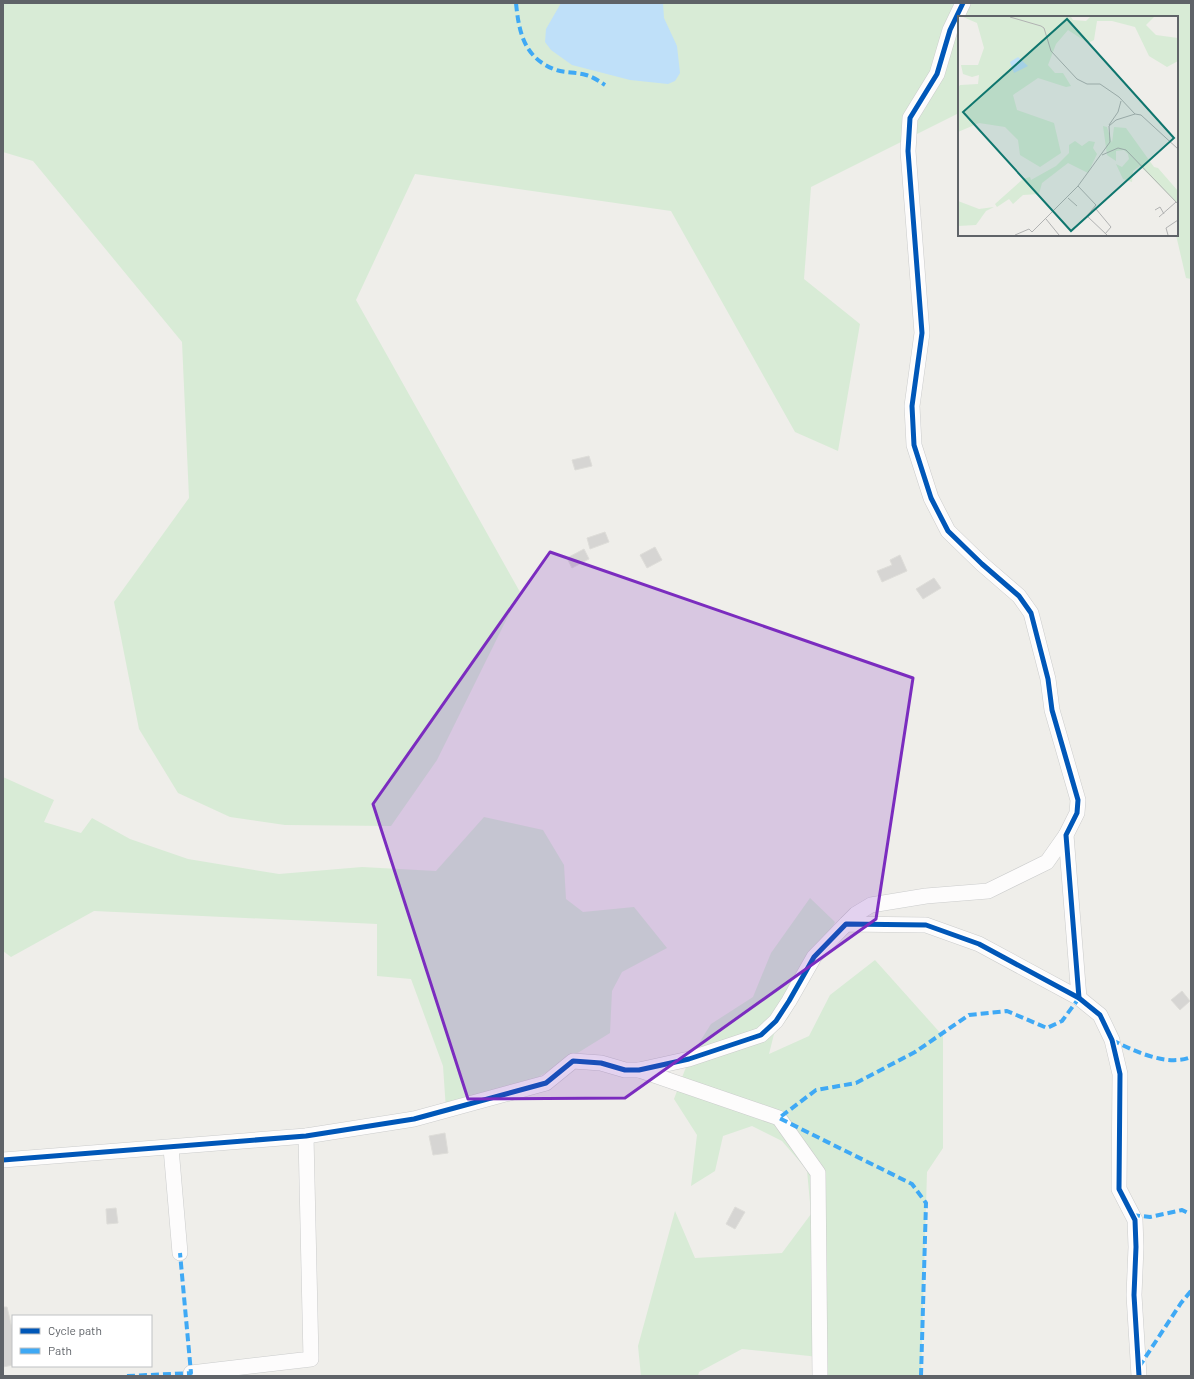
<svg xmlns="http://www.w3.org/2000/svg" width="1194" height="1379" font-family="Barlow,sans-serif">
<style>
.green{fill:#d8ebd6}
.water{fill:#bfe0f9}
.building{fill:#d6d5d3;stroke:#deddd9}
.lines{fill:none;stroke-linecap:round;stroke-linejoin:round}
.minor-casing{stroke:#cbcccc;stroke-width:16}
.minor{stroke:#fdfcfc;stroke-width:15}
.quiet{stroke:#3fa9f5;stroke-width:4;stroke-dasharray:8 4;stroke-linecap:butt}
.cycleway-casing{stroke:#fff;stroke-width:8}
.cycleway{stroke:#0057b8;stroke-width:5}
.marked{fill:#7b2cbf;fill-opacity:0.2;stroke:#7b2cbf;stroke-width:3;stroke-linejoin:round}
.inset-road{fill:none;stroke:#b1b2b2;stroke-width:1}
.view{fill:#0f766e;fill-opacity:0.15;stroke:#0f766e;stroke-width:2}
.inset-edge{fill:none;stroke:#5f6368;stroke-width:2}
</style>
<rect width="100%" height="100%" fill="#efeeea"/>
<!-- green -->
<g class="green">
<path d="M 3,3 L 1191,3 L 1191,279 L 1186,278 L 1176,235 L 1177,235 L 1177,17 L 959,17 L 959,113 L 811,187 L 804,279 L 860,324 L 838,451 L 795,432 L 671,211 L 415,174 L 356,300 L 520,592 L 437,760 L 391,826 L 285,825 L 230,817 L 178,793 L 139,729 L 114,602 L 189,498 L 182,342 L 33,161 L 3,152 Z"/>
<path d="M 3,777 L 54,800 L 44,822 L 81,833 L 92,818 L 130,839 L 188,859 L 279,874 L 362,867 L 436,871 L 484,817 L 543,830 L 564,865 L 566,899 L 583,912 L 634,907 L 667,948 L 622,972 L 612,991 L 610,1033 L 516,1091 L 446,1110 L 443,1066 L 411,979 L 377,976 L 377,924 L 94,911 L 11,957 L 3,951 Z"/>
<path d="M 810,898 L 835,922 L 788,1018 L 774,1034 L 769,1054 L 809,1036 L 830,995 L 875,960 L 943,1036 L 943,1148 L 927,1172 L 921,1376 L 820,1376 L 819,1357 L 742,1349 L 699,1372 L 698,1376 L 641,1376 L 638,1346 L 675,1211 L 695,1258 L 782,1253 L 811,1214 L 807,1170 L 782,1141 L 752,1126 L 723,1136 L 715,1171 L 691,1186 L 697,1135 L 674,1099 L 689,1059 L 711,1024 L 753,997 L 771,953 Z"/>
</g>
<!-- water -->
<path class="water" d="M 561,3 L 663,3 L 664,18 L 677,46 L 680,73 L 675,81 L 668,84 L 630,80 L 572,65 L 551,50 L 545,42 L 546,29 Z"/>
<!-- building -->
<g class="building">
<path d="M 589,456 L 592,466 L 575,470 L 572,460 Z"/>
<path d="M 605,532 L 609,542 L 590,549 L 587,538 Z"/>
<path d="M 655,547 L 662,560 L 647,568 L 640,555 Z"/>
<path d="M 584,549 L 589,559 L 572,568 L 567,558 Z"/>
<path d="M 900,555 L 907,571 L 882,582 L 877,571 L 892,565 L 890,560 Z"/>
<path d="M 934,578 L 941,588 L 923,599 L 916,589 Z"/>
<path d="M 1182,991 L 1190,1001 L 1180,1010 L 1171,1000 Z"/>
<path d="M 445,1133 L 448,1153 L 433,1155 L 429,1136 Z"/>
<path d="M 735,1207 L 745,1212 L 735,1229 L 726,1224 Z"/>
<path d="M 116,1208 L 118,1223 L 107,1224 L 106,1209 Z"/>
<path d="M 3,1307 L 7,1307 L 13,1332 L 13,1365 L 3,1367 Z"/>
</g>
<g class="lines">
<!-- minor casing -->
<g class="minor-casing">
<g id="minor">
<path d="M 963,3 L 950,30 L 937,74 L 910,118 L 908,151 L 922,333 L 912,406 L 914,445 L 931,498 L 948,531 L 982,564 L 1019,596 L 1031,613 L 1048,679 L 1052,710 L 1078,800 L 1077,813 L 1066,835 L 1079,998"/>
<path d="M 846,924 L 856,914 L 871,905 L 926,896 L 988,891 L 1047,862 L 1066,835"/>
<path d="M 639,1070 L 779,1118 L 818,1173 L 820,1376"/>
<path d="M 171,1148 L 180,1253"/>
<path d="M 3,1160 L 306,1136 L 414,1119 L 546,1083 L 573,1061 L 601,1063 L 625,1070 L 639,1070 L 689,1059 L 761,1035 L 776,1021 L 789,1001 L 814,957 L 846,924 L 926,925 L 979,944 L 1079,998 L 1100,1015 L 1112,1040 L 1120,1074 L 1119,1189 L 1135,1220 L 1136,1247 L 1134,1295 L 1139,1376"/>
<path d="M 191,1376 L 191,1373 L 311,1359 L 306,1136"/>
</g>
</g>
<!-- minor -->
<use href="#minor" class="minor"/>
<!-- quiet -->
<g class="quiet">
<path d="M 516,3 C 519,33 524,58 556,70 C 565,73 576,72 586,75 C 593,77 599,81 605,85"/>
<path d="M 1112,1040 C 1134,1051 1167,1067 1191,1057"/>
<path d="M 1132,1215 L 1150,1217 L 1182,1210 L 1190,1214"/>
<path d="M 1139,1367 L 1181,1303 L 1191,1291"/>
<path d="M 127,1376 L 191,1373 L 180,1253"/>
<path d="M 921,1376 L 926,1203 L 912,1184 L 779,1118 L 816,1090 L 856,1083 L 915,1052 L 969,1015 L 1007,1011 L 1047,1028 L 1062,1021 L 1079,998"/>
</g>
<!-- cycleway casing -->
<g class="cycleway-casing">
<g id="cycleway">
<path d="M 963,3 L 950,30 L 937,74 L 910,118 L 908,151 L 922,333 L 912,406 L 914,445 L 931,498 L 948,531 L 982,564 L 1019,596 L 1031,613 L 1048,679 L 1052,710 L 1078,800 L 1077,813 L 1066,835 L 1079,998"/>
<path d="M 3,1160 L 306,1136 L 414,1119 L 546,1083 L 573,1061 L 601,1063 L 625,1070 L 639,1070 L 689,1059 L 761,1035 L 776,1021 L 789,1001 L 814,957 L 846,924 L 926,925 L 979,944 L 1079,998 L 1100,1015 L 1112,1040 L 1120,1074 L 1119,1189 L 1135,1220 L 1136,1247 L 1134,1295 L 1139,1376"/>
</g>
</g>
<!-- cycleway -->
<use href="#cycleway" class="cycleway"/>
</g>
<!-- marked area -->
<path class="marked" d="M 550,552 L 913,678 L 876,919 L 625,1098 L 468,1099 L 373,804 Z"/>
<!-- overview -->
<g transform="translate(958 16)">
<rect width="220" height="220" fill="#efeeea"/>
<path d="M 5,1 L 113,1 L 115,4 L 128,5 L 132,1 L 196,1 L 188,9 L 198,19 L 220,22 L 220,45 L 209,51 L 191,40 L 177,11 L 154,5 L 139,5 L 136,24 L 130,27 L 110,14 L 98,28 L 90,49 L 97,57 L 105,57 L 113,70 L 108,71 L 80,62 L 55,79 L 59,94 L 96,107 L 103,137 L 82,151 L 62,139 L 60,124 L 47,111 L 21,107 L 0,116 L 0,72 L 2,69 L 20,68 L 21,59 L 14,61 L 5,58 L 3,49 L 20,49 L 26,32 L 19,7 ZM 145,110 L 149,111 L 154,127 L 156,111 L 168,112 L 196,151 L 200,152 L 220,175 L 220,188 L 182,150 L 175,155 L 174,166 L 165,163 L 158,148 L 164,151 L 171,143 L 170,138 L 166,134 L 158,135 L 158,145 L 149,139 ZM 117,125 L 124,130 L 131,125 L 137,126 L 135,132 L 139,138 L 130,157 L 110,147 L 84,167 L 81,178 L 65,179 L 55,188 L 51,183 L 39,191 L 37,188 L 65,163 L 72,161 L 73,164 L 98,150 L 111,137 L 111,129 ZM 0,185 L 21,193 L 36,191 L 28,195 L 18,209 L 0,210 Z" fill="#d8ebd6"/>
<path d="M 60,41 L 70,50 L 56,57 L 52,46 Z" fill="#bfe0f9"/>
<path class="inset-road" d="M 52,1 L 83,10 L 86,12 L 93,35 L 119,63 L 129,68 L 142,68 L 161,81 L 177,98M 151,109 L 160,96 L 163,85M 144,139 L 160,132 L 168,134 L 220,188M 120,170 L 138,189 L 129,200 L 149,219M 110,182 L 119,190M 138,193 L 153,211 L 147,218M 197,194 L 202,191 L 206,198M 201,201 L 218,186M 88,203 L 101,219M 57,219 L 71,213 L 74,216 L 120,170 L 152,126 L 151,110 L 158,104 L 177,98 L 183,99 L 220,133M 210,219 L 208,212 L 220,204"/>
<path class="view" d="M 109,3 L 216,122 L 113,215 L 5,96 Z"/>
<rect width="220" height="220" class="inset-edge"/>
</g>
<!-- border -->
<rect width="1194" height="1379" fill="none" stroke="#5f6368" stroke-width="8"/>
<!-- legend -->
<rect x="12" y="1315" width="140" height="52" fill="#ffffff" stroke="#bfc1c3"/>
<rect x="20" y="1328" width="20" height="6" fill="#0057b8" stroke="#bfc1c3"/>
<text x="48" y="1335" font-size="12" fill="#5f6368">Cycle path</text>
<rect x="20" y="1348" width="20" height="6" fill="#3fa9f5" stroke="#bfc1c3"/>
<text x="48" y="1355" font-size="12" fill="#5f6368">Path</text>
</svg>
